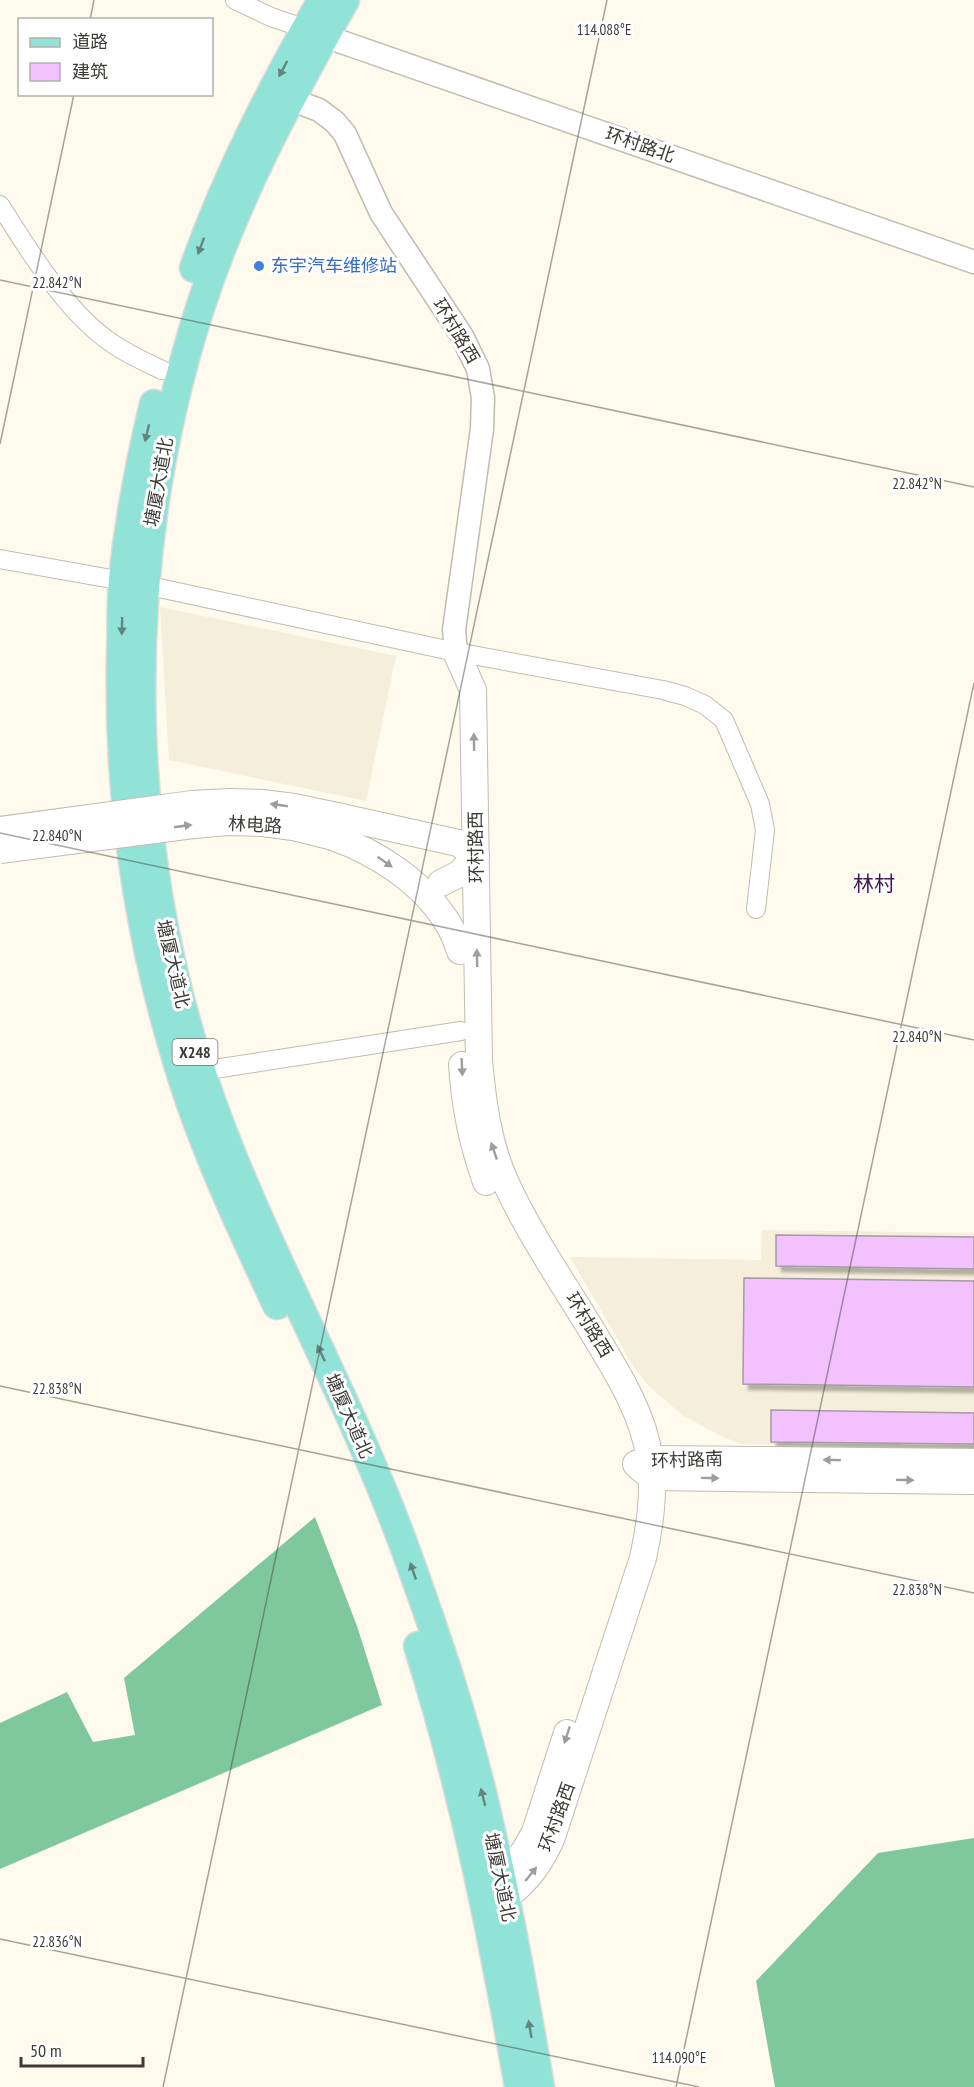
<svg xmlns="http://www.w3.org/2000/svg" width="974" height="2087" font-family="'PT Sans Narrow','Noto Sans SC',sans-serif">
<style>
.built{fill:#f4eedb}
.forest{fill:#7fc89d}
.building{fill:#f3c1fd;stroke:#a49ba6;stroke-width:1.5;filter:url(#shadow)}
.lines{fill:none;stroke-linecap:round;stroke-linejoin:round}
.minor-casing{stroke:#c0bcaf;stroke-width:20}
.tertiary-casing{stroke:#c0bcaf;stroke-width:25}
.secondary-casing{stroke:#c0bcaf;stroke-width:28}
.primary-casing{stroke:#dcdcdb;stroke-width:31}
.minor{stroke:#fff;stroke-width:18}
.tertiary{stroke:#fff;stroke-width:22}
.secondary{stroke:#fff;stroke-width:26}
.primary{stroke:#91e2d7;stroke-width:28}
.secondary-bridge-casing{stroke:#c0bcaf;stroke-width:28;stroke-linecap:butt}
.secondary-bridge{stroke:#fff;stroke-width:26}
.oneway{fill:#62867e}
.oneway2{fill:#9e9d9a}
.ticks{fill:none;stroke:#3c3b36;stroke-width:1.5;stroke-opacity:0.45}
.shop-dot{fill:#3f7fe0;stroke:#fff;stroke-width:2}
.labels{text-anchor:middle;stroke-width:6;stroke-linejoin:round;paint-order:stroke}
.shield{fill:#fff;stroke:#767672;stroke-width:1.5}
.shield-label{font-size:16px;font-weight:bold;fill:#3c3b36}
.street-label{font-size:18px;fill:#3c3b36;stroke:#fff}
.shop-label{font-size:18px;fill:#366cbe;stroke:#fff;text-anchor:start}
.quarter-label{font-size:21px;fill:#40194e;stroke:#fff}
.ticks-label{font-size:15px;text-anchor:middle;fill:#3c3b36;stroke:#fff;stroke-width:6;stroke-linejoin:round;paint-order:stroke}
</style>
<defs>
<filter id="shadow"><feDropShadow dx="5.5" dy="5.5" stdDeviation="1.5" flood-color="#0004"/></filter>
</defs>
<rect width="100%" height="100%" fill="#fefaed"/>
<!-- built -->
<g class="built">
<path d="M 160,607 L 396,656 L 366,801 L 169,760 Z"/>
<path d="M 762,1230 L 974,1233 L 974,1448 L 741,1444 L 721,1436 L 682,1415 L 649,1386 L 635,1369 L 570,1257 L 761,1260 Z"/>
</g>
<!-- forest -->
<g class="forest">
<path d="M 315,1517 L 357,1626 L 382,1705 L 0,1869 L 0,1723 L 67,1692 L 93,1742 L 135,1735 L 124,1678 Z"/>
<path d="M 974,1838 L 974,2087 L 775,2087 L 756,1981 L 878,1853 Z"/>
</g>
<!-- building -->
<g class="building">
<path d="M 776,1235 L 974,1237 L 974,1269 L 776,1266 Z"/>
<path d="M 744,1278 L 974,1281 L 974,1387 L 743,1384 Z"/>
<path d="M 771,1410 L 974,1413 L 974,1444 L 771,1442 Z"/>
</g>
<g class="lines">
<!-- minor casing -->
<g class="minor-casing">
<g id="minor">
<path d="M 235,0 L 271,17 L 306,29"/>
<path d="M 0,205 C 28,249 63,307 106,339 C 123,352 143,361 162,370"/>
<path d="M 0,559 L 123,581"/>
<path d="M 145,585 L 456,652 L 663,690 L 685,696 L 705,705 L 724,720 L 760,804 L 765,830 L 756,909"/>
<path d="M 201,1071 L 461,1031"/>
</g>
</g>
<!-- tertiary casing -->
<g class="tertiary-casing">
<g id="tertiary">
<path d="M 310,31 L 974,262"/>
<path d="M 290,99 L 319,110 L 335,122 L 345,134 L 381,213 L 462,336 L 478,369 L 483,398 L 482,429 L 454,630 L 456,652"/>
</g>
</g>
<!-- secondary casing -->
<g class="secondary-casing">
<g id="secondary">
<path d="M 456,652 L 473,690 L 479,1061 C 483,1102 488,1143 505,1181 C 530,1236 566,1287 597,1339 C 620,1377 643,1414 650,1459 C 655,1492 650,1525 643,1558 L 552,1837 C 541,1863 527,1881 505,1898 L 489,1895"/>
<path d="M 337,816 L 458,843 L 476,856 L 459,874 L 441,883"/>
<path d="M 333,837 C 378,853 424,883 449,925 C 454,933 457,943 460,951"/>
<path d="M 462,1065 C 465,1108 472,1142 486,1182"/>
<path d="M 636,1464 L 650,1459 L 974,1462"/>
<path d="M 640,1468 L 651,1477 L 974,1481"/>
<path d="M 487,1889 L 514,1865 L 525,1850 L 535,1832 L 567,1733"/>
</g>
</g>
<!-- primary casing -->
<g class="primary-casing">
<g id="primary">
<path d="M 345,0 C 289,99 235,200 200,308 C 115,573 122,870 222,1130 C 276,1270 351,1402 403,1543 C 437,1636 469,1731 490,1827 C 510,1913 525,2000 540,2087"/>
<path d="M 194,268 C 227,174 273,86 322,0"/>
<path d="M 154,404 C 140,462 129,520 123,579 C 121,604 122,629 121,654 C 118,789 136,924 175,1054 C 200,1141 239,1223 277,1305"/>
<path d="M 418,1646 C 464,1791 493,1938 519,2087"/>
</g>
</g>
<!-- minor -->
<use href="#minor" class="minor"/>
<!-- tertiary -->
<use href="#tertiary" class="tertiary"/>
<!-- secondary -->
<use href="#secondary" class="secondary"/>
<!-- primary -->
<use href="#primary" class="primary"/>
<!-- secondary-bridge casing -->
<g class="secondary-bridge-casing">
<g id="secondary-bridge">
<path d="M 0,830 L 192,804 L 230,802 L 262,803 L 294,807 L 337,816"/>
<path d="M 0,850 L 193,825 L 229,822 L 263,823 L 293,827 L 333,837"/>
</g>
</g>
<!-- secondary-bridge -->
<use href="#secondary-bridge" class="secondary-bridge"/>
</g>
<!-- one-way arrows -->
<defs><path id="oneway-solid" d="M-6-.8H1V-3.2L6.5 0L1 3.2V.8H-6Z" transform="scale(1.5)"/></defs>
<g class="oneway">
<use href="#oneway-solid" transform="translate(283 69) rotate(118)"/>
<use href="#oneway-solid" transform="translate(201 246) rotate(110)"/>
<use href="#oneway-solid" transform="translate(147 433) rotate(103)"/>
<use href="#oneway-solid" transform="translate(122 626) rotate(91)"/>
<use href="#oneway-solid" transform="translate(321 1353) rotate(-115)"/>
<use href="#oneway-solid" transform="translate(413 1571) rotate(-109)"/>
<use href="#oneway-solid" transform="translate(483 1797) rotate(-104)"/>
<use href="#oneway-solid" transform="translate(530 2029) rotate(-100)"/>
</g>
<g class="oneway2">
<use href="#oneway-solid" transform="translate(474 742) rotate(-91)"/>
<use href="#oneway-solid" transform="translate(279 805) rotate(-172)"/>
<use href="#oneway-solid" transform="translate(183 826) rotate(-8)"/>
<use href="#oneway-solid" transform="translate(385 862) rotate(35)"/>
<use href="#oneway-solid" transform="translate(477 958) rotate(-91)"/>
<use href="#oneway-solid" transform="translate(462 1067) rotate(87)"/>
<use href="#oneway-solid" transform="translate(494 1151) rotate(-109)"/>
<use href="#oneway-solid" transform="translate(832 1460) rotate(-179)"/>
<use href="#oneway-solid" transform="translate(710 1478) rotate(1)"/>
<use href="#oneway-solid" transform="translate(905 1480) rotate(1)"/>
<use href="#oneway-solid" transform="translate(567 1735) rotate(108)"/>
<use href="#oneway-solid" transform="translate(531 1874) rotate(-51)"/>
</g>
<!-- ticks -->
<path class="ticks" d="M 90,20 L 94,0M 0,280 L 974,487M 0,444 L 74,94M 0,833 L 974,1040M 0,1386 L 974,1593M 0,1939 L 699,2087M 163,2087 L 607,0M 676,2087 L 974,683"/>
<!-- markers -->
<circle class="shop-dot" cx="259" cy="266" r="6"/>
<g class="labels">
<!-- shield labels -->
<rect class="shield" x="172.5" y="1039" width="45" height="26" rx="4.5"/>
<g class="shield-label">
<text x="195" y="1058">X248</text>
</g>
<!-- street labels -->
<g class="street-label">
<text transform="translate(640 145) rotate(19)" y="6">环村路北</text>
<text transform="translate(456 331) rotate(59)" y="6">环村路西</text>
<text transform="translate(159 482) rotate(-80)" y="6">塘厦大道北</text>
<text transform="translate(255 825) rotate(3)" y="6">林电路</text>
<text transform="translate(476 847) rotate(-91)" y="6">环村路西</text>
<text transform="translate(173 964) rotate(77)" y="6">塘厦大道北</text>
<text transform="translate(589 1325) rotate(59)" y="6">环村路西</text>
<text transform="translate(349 1416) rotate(66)" y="6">塘厦大道北</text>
<text transform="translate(687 1460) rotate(-2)" y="6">环村路南</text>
<text transform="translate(557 1817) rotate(-70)" y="6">环村路西</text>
<text transform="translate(500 1877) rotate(78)" y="6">塘厦大道北</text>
</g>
<!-- shop labels -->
<g class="shop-label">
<text x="271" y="272">东宇汽车维修站</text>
</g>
<!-- quarter labels -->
<g class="quarter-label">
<text x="874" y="891">林村</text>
</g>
</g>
<g class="ticks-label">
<text x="604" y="35">114.088°E</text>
<text x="57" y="288">22.842°N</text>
<text x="917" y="489">22.842°N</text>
<text x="57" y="841">22.840°N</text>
<text x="917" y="1042">22.840°N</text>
<text x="57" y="1394">22.838°N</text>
<text x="917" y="1595">22.838°N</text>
<text x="57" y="1947">22.836°N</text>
<text x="679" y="2063">114.090°E</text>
</g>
<!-- legend -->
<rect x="18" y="18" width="195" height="78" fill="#ffffff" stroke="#b1b1af" stroke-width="1.5"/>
<rect x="30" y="38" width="30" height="9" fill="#91e2d7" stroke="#b1b1af" stroke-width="1.5"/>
<text x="72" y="48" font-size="18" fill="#3c3b36">道路</text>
<rect x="30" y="63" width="30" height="18" fill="#f3c1fd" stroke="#b1b1af" stroke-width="1.5"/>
<text x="72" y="78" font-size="18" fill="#3c3b36">建筑</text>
<!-- scale -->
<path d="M21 2057v9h122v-9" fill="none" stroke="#3c3b36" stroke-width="3"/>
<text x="30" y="2057" font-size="18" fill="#3c3b36" stroke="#ffffff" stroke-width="4.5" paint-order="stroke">50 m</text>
</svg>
